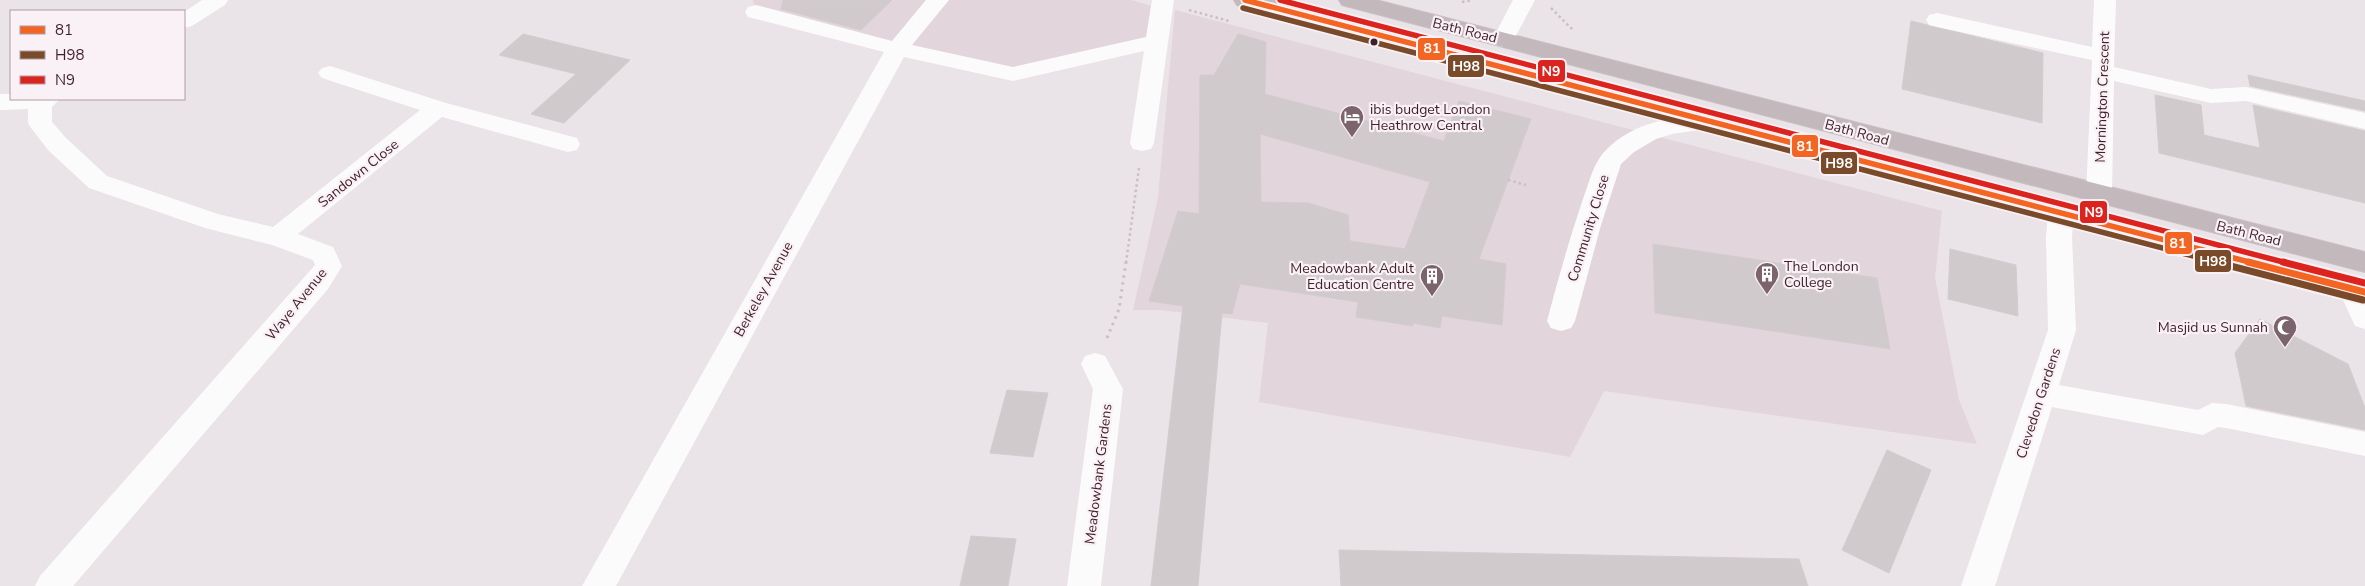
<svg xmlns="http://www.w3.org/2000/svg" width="2365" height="586" font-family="'Nunito Sans',sans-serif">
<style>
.built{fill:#e2d5db}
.building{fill:#d1cacd;stroke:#d3cccf;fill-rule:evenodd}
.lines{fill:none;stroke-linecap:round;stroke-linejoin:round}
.highway-casing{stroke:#cabfc4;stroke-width:2}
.path-far1{stroke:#cac0c4;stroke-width:2.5;stroke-dasharray:2.5 3;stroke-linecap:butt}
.path{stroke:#cac0c4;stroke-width:3;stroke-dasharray:2.5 4.5;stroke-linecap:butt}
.minor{fill:#fcfbfb;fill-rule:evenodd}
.highway{fill:#c3b9bc;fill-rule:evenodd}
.bus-1-far1-casing{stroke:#f9f1f5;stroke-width:9}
.bus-1-casing{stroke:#f9f1f5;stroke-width:11}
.bus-2-far1-casing{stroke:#f9f1f5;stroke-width:9}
.bus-2-casing{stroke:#f9f1f5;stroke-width:11}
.bus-3-far1-casing{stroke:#f9f1f5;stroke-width:9}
.bus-3-casing{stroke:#f9f1f5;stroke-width:11}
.bus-1-far1{stroke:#f26522;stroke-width:5.5}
.bus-1{stroke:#f26522;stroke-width:7}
.bus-2-far1{stroke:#7a4b2a;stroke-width:5.5}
.bus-2{stroke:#7a4b2a;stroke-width:7}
.bus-3-far1{stroke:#dc241f;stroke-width:5.5}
.bus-3{stroke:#dc241f;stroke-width:7}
.bus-dot{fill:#3f1f2a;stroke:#f9f1f5;stroke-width:2}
.labels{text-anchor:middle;stroke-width:4.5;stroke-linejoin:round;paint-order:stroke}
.street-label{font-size:14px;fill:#3f1f2a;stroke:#f9f1f5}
.poi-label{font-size:14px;fill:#3f1f2a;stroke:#f9f1f5;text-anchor:start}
.line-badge{stroke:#f9f1f5;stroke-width:2}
.badge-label{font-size:14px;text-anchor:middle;font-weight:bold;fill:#fff}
</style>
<rect width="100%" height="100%" fill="#eae3e7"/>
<!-- built -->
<g class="built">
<path d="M 753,0 L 1131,0 L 1152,6 L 1157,41 L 1013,74 L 756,12 Z"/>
<path d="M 1175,10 L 1942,211 L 1935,278 L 1959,400 L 1977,444 L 1604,391 L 1570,457 L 1259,402 L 1268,323 L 1161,310 L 1133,310 L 1158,198 Z"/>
</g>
<!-- building -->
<g class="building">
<path d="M 783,0 L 892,0 L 861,30 L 781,9 Z"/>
<path d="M 1911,21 L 2043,53 L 2042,123 L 1902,89 Z"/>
<path d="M 523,34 L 630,60 L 564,123 L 531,114 L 576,74 L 499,55 Z"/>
<path d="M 1238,34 L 1266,42 L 1265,94 L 1444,141 L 1459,101 L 1531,119 L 1479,259 L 1506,264 L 1502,325 L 1442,316 L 1440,328 L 1413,323 L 1413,326 L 1356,317 L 1358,302 L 1240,284 L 1232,314 L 1222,313 L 1198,586 L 1151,586 L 1183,306 L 1149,301 L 1178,211 L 1199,214 L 1200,75 L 1214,75 ZM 1260,134 L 1430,182 L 1405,249 L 1350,241 L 1348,215 L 1308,203 L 1261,202 Z"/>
<path d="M 2248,75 L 2365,101 L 2365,111 L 2250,86 Z"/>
<path d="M 2155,95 L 2201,105 L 2204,135 L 2260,148 L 2253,105 L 2365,131 L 2365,203 L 2159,153 Z"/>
<path d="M 1653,244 L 1877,278 L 1890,349 L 1655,313 Z"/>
<path d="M 1950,249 L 2016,265 L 2018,316 L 1948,299 Z"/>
<path d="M 2260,319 L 2348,364 L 2365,408 L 2365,430 L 2246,406 L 2235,353 Z"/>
<path d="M 1007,390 L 1048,393 L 1033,457 L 990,453 Z"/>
<path d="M 1887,450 L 1931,470 L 1889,573 L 1842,550 Z"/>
<path d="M 971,536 L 1016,539 L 1008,586 L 960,586 Z"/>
<path d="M 1339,550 L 1799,559 L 1808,586 L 1341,586 Z"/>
</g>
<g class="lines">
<!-- highway casing -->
<g class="highway-casing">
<g id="highway">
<path d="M 1234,0 L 1271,0 L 2365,282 L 2365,302 L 1237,5 Z"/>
<path d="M 1339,0 L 1376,0 L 2365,252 L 2365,272 L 1342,5 Z"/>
</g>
</g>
<!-- path-far1 -->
<g class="path-far1">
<path d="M 1462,2 L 1472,0"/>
<path d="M 1551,8 L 1573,30"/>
<path d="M 1189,10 L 1229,21"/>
<path d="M 1508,180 L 1526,185"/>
<path d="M 1126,263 L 1139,168"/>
</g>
<!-- path -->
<path class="path" d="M 1107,338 L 1119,309 L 1126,262"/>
<!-- minor -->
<g class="minor">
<path d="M 202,0 L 228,0 L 225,5 L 192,26 L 184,28 L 184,12 Z"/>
<path d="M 926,0 L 949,0 L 912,45 L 1013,67 L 1146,37 L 1152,0 L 1174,0 L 1154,143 L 1151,149 L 1142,151 L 1133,149 L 1130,143 L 1144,51 L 1013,81 L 904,57 L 616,586 L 582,586 L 884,52 L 748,17 L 745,12 L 748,7 L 756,5 L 892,41 Z"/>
<path d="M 1513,0 L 1535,0 L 1511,45 L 1503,47 L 1495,45 L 1492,40 Z"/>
<path d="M 2094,0 L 2116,0 L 2114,67 L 2211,89 L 2246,87 L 2365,113 L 2365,129 L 2246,101 L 2211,103 L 2114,81 L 2112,194 L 2108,200 L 2099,203 L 2090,200 L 2086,194 L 2092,60 L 1937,27 L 1929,25 L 1926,20 L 1929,15 L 1937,13 L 2092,47 Z"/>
<path d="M 330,66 L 446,103 L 577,138 L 580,144 L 577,150 L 568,152 L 442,117 L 298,234 L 333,247 L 342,266 L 328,289 L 73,586 L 35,586 L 40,576 L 315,265 L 313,260 L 272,245 L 205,228 L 89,188 L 48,150 L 31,128 L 28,123 L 28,109 L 0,110 L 0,94 L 11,94 L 11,99 L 60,99 L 52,107 L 52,122 L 66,138 L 107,176 L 218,214 L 273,227 L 420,110 L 322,78 L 318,73 L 322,68 Z"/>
<path d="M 1710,114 L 1719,117 L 1722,122 L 1719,127 L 1672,134 L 1656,139 L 1634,152 L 1621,164 L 1601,225 L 1575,321 L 1571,328 L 1561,331 L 1551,328 L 1547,321 C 1558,279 1570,237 1584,196 C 1590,180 1594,161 1607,149 C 1634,122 1674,116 1710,114 Z"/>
<path d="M 2061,205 L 2070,208 L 2074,214 L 2072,237 L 2076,330 L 2059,385 L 2198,410 L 2212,403 L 2226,404 L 2365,432 L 2365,456 L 2226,428 L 2218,427 L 2203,435 L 2052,407 L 1995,586 L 1961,586 L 2048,330 L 2046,237 L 2048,214 L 2052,208 Z"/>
<path d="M 2352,279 L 2362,282 L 2365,288 L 2365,329 L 2355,326 L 2338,289 L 2342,282 Z"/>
<path d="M 1095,353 L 1105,356 L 1123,389 L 1101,586 L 1067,586 L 1093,389 L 1081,364 L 1085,356 Z"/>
</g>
<!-- highway -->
<use href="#highway" class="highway"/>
<!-- bus-1-far1 casing -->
<g class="bus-1-far1-casing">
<path id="bus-1-far1" d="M 1245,0 L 2253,263"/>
</g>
<!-- bus-1 casing -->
<g class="bus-1-casing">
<path id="bus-1" d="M 2248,262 L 2365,292"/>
</g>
<!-- bus-2-far1 casing -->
<g class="bus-2-far1-casing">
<path id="bus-2-far1" d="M 1243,8 L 2220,263"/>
</g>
<!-- bus-2 casing -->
<g class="bus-2-casing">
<path id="bus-2" d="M 2215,262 L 2363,300"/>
</g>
<!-- bus-3-far1 casing -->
<g class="bus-3-far1-casing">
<path id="bus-3-far1" d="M 1280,0 L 2287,263"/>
</g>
<!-- bus-3 casing -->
<g class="bus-3-casing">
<path id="bus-3" d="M 2283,262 L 2365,283"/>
</g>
<!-- bus-1-far1 -->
<use href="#bus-1-far1" class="bus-1-far1"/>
<!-- bus-1 -->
<use href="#bus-1" class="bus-1"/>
<!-- bus-2-far1 -->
<use href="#bus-2-far1" class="bus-2-far1"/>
<!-- bus-2 -->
<use href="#bus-2" class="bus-2"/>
<!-- bus-3-far1 -->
<use href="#bus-3-far1" class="bus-3-far1"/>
<!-- bus-3 -->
<use href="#bus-3" class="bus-3"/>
</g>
<!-- icons -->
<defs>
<g id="hotel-pin" transform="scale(1.25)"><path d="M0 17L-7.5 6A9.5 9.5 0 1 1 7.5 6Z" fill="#7b646c" stroke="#f9f1f5"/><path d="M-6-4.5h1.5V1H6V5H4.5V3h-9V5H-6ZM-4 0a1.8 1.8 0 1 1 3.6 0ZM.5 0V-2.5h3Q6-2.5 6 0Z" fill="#fff"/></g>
<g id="building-pin" transform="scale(1.25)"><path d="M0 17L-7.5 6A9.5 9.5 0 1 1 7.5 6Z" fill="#7b646c" stroke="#f9f1f5"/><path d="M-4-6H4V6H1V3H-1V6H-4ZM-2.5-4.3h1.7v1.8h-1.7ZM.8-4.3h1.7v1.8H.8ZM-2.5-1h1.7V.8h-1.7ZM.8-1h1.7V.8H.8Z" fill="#fff"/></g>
<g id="mosque-pin" transform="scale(1.25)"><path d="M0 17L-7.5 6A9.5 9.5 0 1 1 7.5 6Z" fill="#7b646c" stroke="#f9f1f5"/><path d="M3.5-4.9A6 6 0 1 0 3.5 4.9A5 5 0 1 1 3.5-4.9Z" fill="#fff"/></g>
</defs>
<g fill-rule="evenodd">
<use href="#hotel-pin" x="1352" y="117"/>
<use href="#building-pin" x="1767" y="274"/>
<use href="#building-pin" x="1432" y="276"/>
<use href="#mosque-pin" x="2285" y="327"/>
</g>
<!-- markers -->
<circle class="bus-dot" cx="1374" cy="42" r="4.5"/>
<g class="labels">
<!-- street labels -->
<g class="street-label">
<text transform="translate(1465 30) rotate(14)" y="5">Bath Road</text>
<text transform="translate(2102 97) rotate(-88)" y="5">Mornington Crescent</text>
<text transform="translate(1857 132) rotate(15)" y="5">Bath Road</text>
<text transform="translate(358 173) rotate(-39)" y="5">Sandown Close</text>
<text transform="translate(1588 228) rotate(-73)" y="5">Community Close</text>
<text transform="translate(2249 233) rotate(14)" y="5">Bath Road</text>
<text transform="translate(763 289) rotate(-61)" y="5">Berkeley Avenue</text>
<text transform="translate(296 304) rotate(-51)" y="5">Waye Avenue</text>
<text transform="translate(2038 403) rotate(-72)" y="5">Clevedon Gardens</text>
<text transform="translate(1098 474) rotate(-83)" y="5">Meadowbank Gardens</text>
</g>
<!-- poi labels -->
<g class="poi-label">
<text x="1370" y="114">ibis budget London<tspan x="1370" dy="16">Heathrow Central</tspan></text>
<text x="1784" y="271">The London<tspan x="1784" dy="16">College</tspan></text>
<text x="1414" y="273" text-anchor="end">Meadowbank Adult<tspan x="1414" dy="16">Education Centre</tspan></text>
<text x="2268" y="332" text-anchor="end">Masjid us Sunnah</text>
</g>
</g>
<g class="line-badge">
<rect x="1417" y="37" width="29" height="24" rx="5" fill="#f26522"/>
<rect x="1447" y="54" width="38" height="24" rx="5" fill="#7a4b2a"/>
<rect x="1537" y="59" width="29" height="24" rx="5" fill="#dc241f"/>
<rect x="1791" y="134" width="28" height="24" rx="5" fill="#f26522"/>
<rect x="1820" y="151" width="38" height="24" rx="5" fill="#7a4b2a"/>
<rect x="2079" y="200" width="29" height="24" rx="5" fill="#dc241f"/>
<rect x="2164" y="231" width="29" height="24" rx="5" fill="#f26522"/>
<rect x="2194" y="249" width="38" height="24" rx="5" fill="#7a4b2a"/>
</g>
<g class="badge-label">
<text x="1432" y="53">81</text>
<text x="1466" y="71">H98</text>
<text x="1551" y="76">N9</text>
<text x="1805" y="151">81</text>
<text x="1839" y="168">H98</text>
<text x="2094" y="217">N9</text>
<text x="2178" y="248">81</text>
<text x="2213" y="266">H98</text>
</g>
<!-- legend -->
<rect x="10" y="10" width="175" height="90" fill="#f9f1f5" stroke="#af9da4"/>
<rect x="20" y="26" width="25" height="8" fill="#f26522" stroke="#af9da4"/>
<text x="55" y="35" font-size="15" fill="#3f1f2a">81</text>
<rect x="20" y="51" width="25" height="8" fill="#7a4b2a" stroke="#af9da4"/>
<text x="55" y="60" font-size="15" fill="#3f1f2a">H98</text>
<rect x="20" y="76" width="25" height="8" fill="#dc241f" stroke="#af9da4"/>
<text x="55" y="85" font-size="15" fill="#3f1f2a">N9</text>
</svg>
